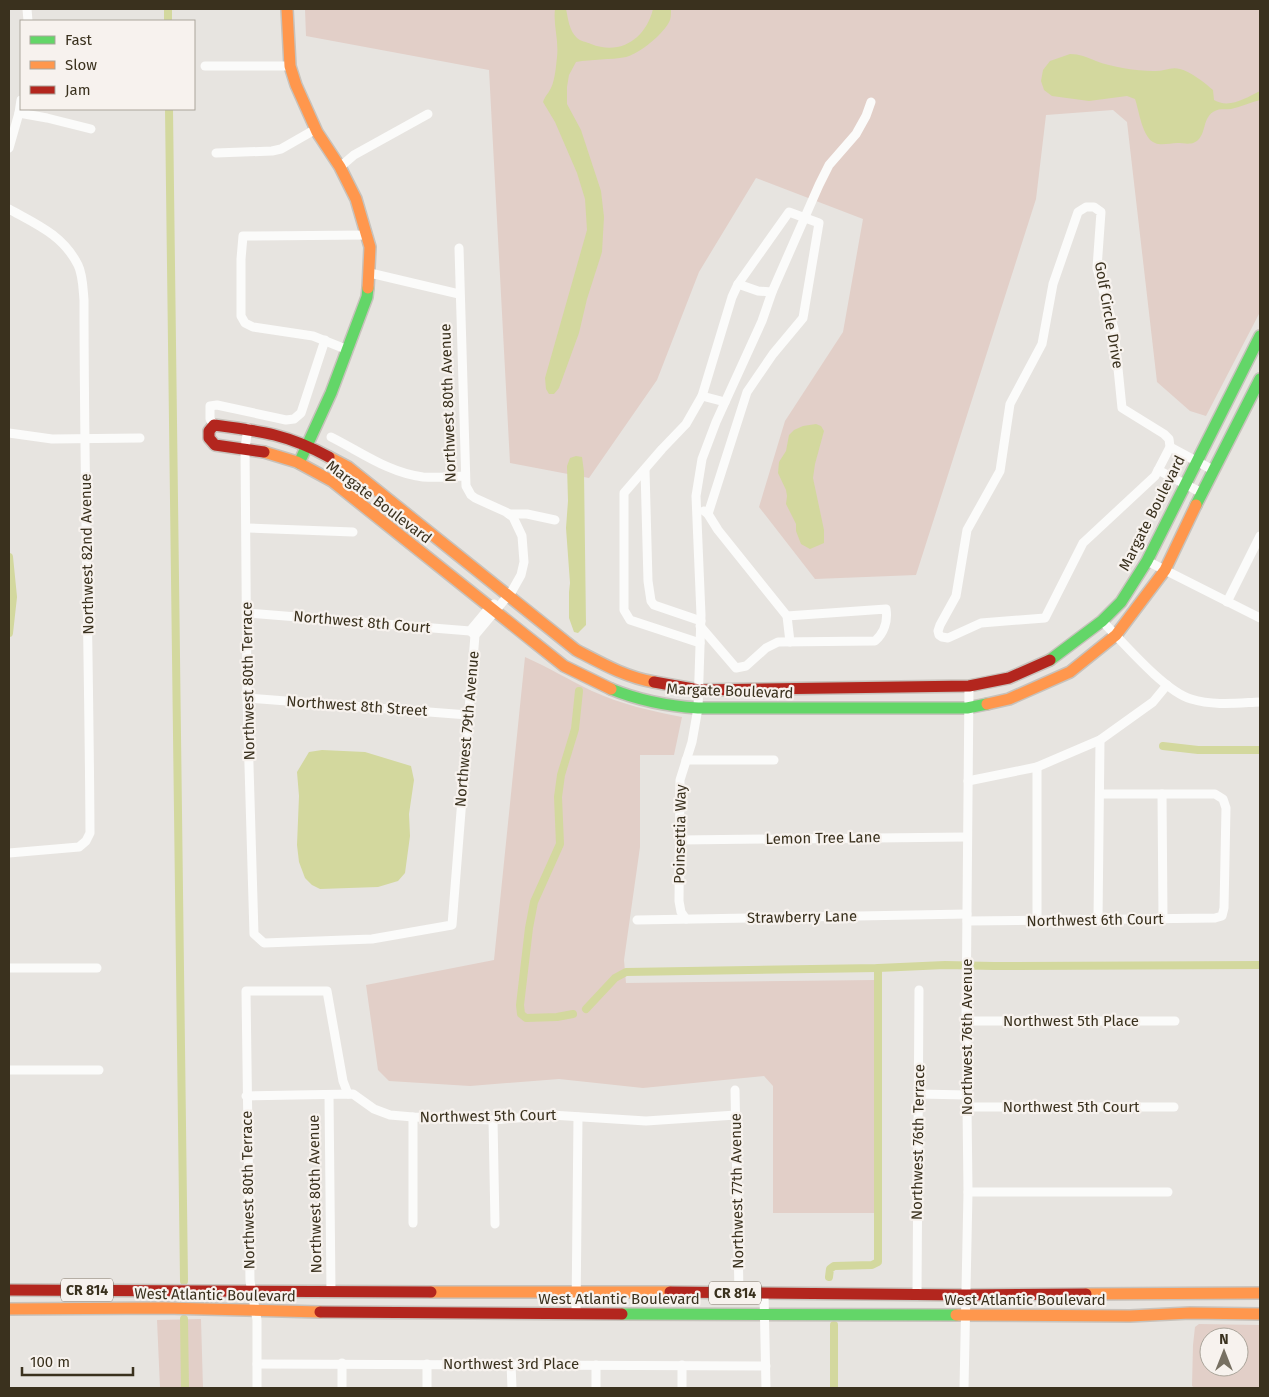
<svg xmlns="http://www.w3.org/2000/svg" width="1269" height="1397" font-family="'Fira Sans',sans-serif">
<style>
.green{fill:#e2cfc8;fill-rule:evenodd}
.water{fill:#d3d89e}
.lines{fill:none;stroke-linecap:round;stroke-linejoin:round}
.canal{stroke:#d3d89e;stroke-width:8}
.fast-casing{stroke:#c7c2bc;stroke-width:14}
.slow-casing{stroke:#c7c2bc;stroke-width:14}
.jam-casing{stroke:#c7c2bc;stroke-width:14}
.street{stroke:#fbfbfa;stroke-width:9}
.fast{stroke:#63d668;stroke-width:11}
.slow{stroke:#ff974d;stroke-width:11}
.jam{stroke:#b3261e;stroke-width:11}
.labels{text-anchor:middle;stroke-width:4.5;stroke-linejoin:round;paint-order:stroke}
.shield{fill:#f7f2ee;stroke:#736b5c;stroke-width:1}
.shield-label{font-size:14px;font-weight:bold;fill:#3a311e}
.street-label{font-size:15px;fill:#3a311e;stroke:#f7f2ee}
</style>
<rect width="100%" height="100%" fill="#e7e4e0"/>
<!-- green -->
<g class="green">
<path d="M 305,9 L 1260,9 L 1260,312 L 1206,416 L 1190,411 L 1157,382 L 1127,122 L 1113,110 L 1046,115 L 1036,199 L 916,575 L 815,579 L 759,507 L 785,421 L 843,332 L 863,219 L 756,178 L 699,272 L 657,380 L 589,478 L 510,463 L 489,70 L 306,36 Z"/>
<path d="M 525,657 C 548,667 569,680 592,691 C 620,704 651,711 682,717 L 674,755 L 640,755 L 640,847 L 624,960 L 626,983 L 875,980 L 874,1213 L 773,1213 L 773,1086 L 764,1076 L 643,1088 L 559,1079 L 470,1086 L 389,1081 L 378,1070 L 366,985 L 494,960 Z"/>
<path d="M 201,1319 L 203,1388 L 160,1388 L 157,1320 Z"/>
<path d="M 1199,1324 L 1260,1325 L 1260,1388 L 1195,1388 L 1192,1386 L 1193,1345 L 1195,1327 ZM 1209,1337 L 1239,1337 L 1239,1367 L 1209,1367 Z"/>
</g>
<!-- water -->
<g class="water">
<path d="M 555,9 L 566,9 C 568,18 569,31 577,38 C 580,41 587,42 591,44 C 621,56 646,38 653,9 L 671,9 C 671,12 671,17 670,20 C 665,33 639,54 626,57 C 610,60 592,59 576,62 L 569,75 L 567,87 L 567,104 L 581,130 L 601,191 L 604,217 L 602,252 L 587,299 L 579,333 L 559,388 L 554,394 L 549,394 L 546,389 L 545,378 L 587,230 L 585,199 L 577,173 L 555,122 L 543,102 C 545,96 548,94 551,88 C 555,80 556,66 557,57 C 559,40 553,25 555,9 Z"/>
<path d="M 1070,54 C 1080,54 1086,57 1096,61 C 1111,67 1137,71 1153,71 C 1163,72 1171,66 1180,69 C 1190,71 1205,83 1213,90 L 1214,100 C 1229,109 1246,98 1260,91 L 1260,100 C 1251,102 1241,107 1231,109 C 1224,110 1219,108 1213,112 C 1203,119 1206,131 1199,139 C 1193,146 1185,143 1177,143 C 1170,143 1162,146 1155,143 C 1142,138 1139,110 1135,99 L 1127,96 L 1089,101 L 1052,96 L 1044,90 L 1041,81 L 1043,70 L 1050,61 Z"/>
<path d="M 816,424 L 821,426 L 824,431 L 815,464 L 813,478 L 824,530 L 824,543 L 810,549 L 801,544 L 796,531 L 796,524 L 786,504 L 787,496 L 786,490 L 778,473 L 779,462 L 786,451 L 789,435 L 794,430 L 803,426 Z"/>
<path d="M 576,456 L 582,457 L 584,472 L 586,625 L 578,633 L 574,632 L 569,618 L 569,592 L 570,583 L 566,528 L 568,501 L 567,466 L 570,458 Z"/>
<path d="M 322,750 L 365,752 L 411,766 L 414,780 L 409,814 L 410,836 L 405,873 L 398,881 L 378,887 L 320,889 L 312,885 L 305,878 L 299,862 L 297,845 L 299,796 L 297,772 L 309,752 Z"/>
</g>
<g class="lines">
<!-- canal -->
<g class="canal">
<path d="M 168,9 L 168,21"/>
<path d="M 169,109 L 184,1281"/>
<path d="M 9,557 L 13,597 L 9,633"/>
<path d="M 1163,746 L 1198,750 L 1260,750"/>
<path d="M 586,1009 L 615,978 L 626,972 L 878,968 L 945,965 L 994,966 L 1260,965"/>
<path d="M 573,1014 L 557,1017 L 526,1018 L 521,1014 L 520,1005 L 529,928 L 534,902 L 560,844 L 558,797 L 561,775 L 575,729 L 579,691"/>
<path d="M 829,1277 L 830,1269 L 834,1266 L 872,1265 L 878,1262 L 878,968"/>
<path d="M 184,1319 L 185,1388"/>
<path d="M 834,1325 L 834,1388"/>
</g>
<!-- fast casing -->
<g class="fast-casing">
<g id="fast">
<path d="M 299,463 L 331,393 L 367,297 L 368,288"/>
<path d="M 1196,505 L 1260,379"/>
<path d="M 1050,660 L 1102,621 L 1121,602 L 1147,561 L 1260,336"/>
<path d="M 611,689 C 640,701 667,706 698,708 L 967,708 L 987,704"/>
<path d="M 622,1314 L 956,1315"/>
</g>
</g>
<!-- slow casing -->
<g class="slow-casing">
<g id="slow">
<path d="M 287,9 L 290,66 L 296,85 L 317,132 L 340,167 L 356,199 L 370,247 L 368,288"/>
<path d="M 264,452 L 297,462 L 332,481 L 564,666 L 611,689"/>
<path d="M 329,457 L 348,467 L 576,650 C 601,663 625,677 654,682"/>
<path d="M 987,704 L 1009,699 L 1070,672 L 1116,635 L 1165,570 L 1196,505"/>
<path d="M 431,1292 L 670,1292"/>
<path d="M 1086,1294 L 1260,1293"/>
<path d="M 9,1309 L 164,1308 L 320,1312"/>
<path d="M 956,1315 L 1130,1316 L 1190,1313 L 1260,1314"/>
</g>
</g>
<!-- jam casing -->
<g class="jam-casing">
<g id="jam">
<path d="M 264,452 L 215,445 L 209,438 L 209,431 L 214,425 C 260,431 287,434 329,457"/>
<path d="M 654,682 L 699,690 L 969,686 L 1009,678 L 1050,660"/>
<path d="M 9,1290 L 431,1292"/>
<path d="M 670,1292 L 966,1295 L 1086,1294"/>
<path d="M 320,1312 L 622,1314"/>
</g>
</g>
<!-- street -->
<g class="street">
<path d="M 27,9 L 28,21"/>
<path d="M 205,66 L 290,66"/>
<path d="M 19,113 L 47,118 L 91,129"/>
<path d="M 9,148 L 19,113 L 21,100"/>
<path d="M 216,153 L 272,151 L 281,149 L 316,129"/>
<path d="M 340,167 L 354,155 L 428,114"/>
<path d="M 1086,207 L 1094,207 L 1101,212 L 1097,268 L 1114,329 L 1122,408 L 1164,434 L 1169,439 L 1170,447 L 1155,476 L 1083,543 L 1045,618 L 981,623 L 948,638 L 942,637 L 939,635 L 938,631 L 940,625 L 956,596 L 967,530 L 1000,471 L 1010,404 L 1042,344 L 1053,284 L 1078,212 Z"/>
<path d="M 9,209 C 36,224 63,235 78,265 C 83,275 83,289 84,300 C 84,478 89,655 90,833 L 86,841 L 79,847 L 9,853"/>
<path d="M 370,273 L 459,294"/>
<path d="M 738,284 L 758,291 L 772,292"/>
<path d="M 348,350 L 313,336 L 253,327 L 245,323 L 241,316 L 241,259 L 243,236 L 367,235"/>
<path d="M 702,396 L 725,402"/>
<path d="M 214,425 L 210,419 L 210,406 L 217,405 L 286,420 L 294,419 L 301,413 L 325,340"/>
<path d="M 248,428 L 245,448 L 247,698 L 254,934 L 264,943 L 372,939 L 452,925 L 475,635 L 512,591 L 521,575 L 524,562 L 522,536 L 513,517 L 506,512 L 475,498 L 471,495 L 466,486 L 459,248"/>
<path d="M 9,433 L 52,439 L 140,438"/>
<path d="M 331,437 C 361,452 389,473 423,477 C 436,478 451,477 465,476"/>
<path d="M 1170,447 L 1213,470"/>
<path d="M 645,470 L 648,581 L 651,601 L 654,605 L 701,621"/>
<path d="M 1158,470 L 1202,493"/>
<path d="M 704,511 L 708,514 L 718,530 L 787,616 L 790,642"/>
<path d="M 509,514 L 527,514 L 555,520"/>
<path d="M 247,528 L 353,532"/>
<path d="M 1147,561 L 1260,618"/>
<path d="M 1227,602 L 1260,536"/>
<path d="M 247,613 L 470,631 L 475,635"/>
<path d="M 1102,621 C 1123,642 1164,691 1191,699 C 1214,706 1237,703 1260,702"/>
<path d="M 700,626 L 736,668 L 746,666 L 766,648 L 778,642 L 875,641 C 884,633 888,621 886,609 L 787,616"/>
<path d="M 470,631 L 490,607 L 494,604"/>
<path d="M 700,643 L 630,620 L 624,610 L 624,493 L 662,449 L 686,424 L 702,396 L 732,297 L 738,284 L 789,212 L 819,223 L 803,318 L 773,354 L 747,392 L 708,514"/>
<path d="M 247,698 L 468,715"/>
<path d="M 686,760 L 774,760"/>
<path d="M 1037,767 L 1037,921"/>
<path d="M 968,781 L 1037,767 L 1100,740 L 1153,702 L 1167,685"/>
<path d="M 1162,794 L 1163,919"/>
<path d="M 680,840 L 966,837"/>
<path d="M 686,919 L 681,912 L 679,901 L 680,780 L 692,742 L 698,708 L 701,615 L 696,496 L 702,459 L 716,422 L 762,321 L 772,292 L 819,185 L 829,165 L 856,134 L 866,116 L 871,102"/>
<path d="M 637,920 L 967,914"/>
<path d="M 967,921 L 1215,918 L 1222,916 L 1224,908 L 1226,808 L 1223,799 L 1215,794 L 1101,794"/>
<path d="M 1098,921 L 1100,740"/>
<path d="M 9,968 L 97,968"/>
<path d="M 966,1021 L 1175,1021"/>
<path d="M 9,1070 L 99,1070"/>
<path d="M 735,1090 L 739,1293"/>
<path d="M 919,1094 L 967,1095"/>
<path d="M 329,1095 L 331,1292"/>
<path d="M 246,1096 L 353,1094 L 374,1109 L 390,1115 L 413,1117 L 493,1120 L 551,1115 L 646,1121 L 736,1115"/>
<path d="M 967,1107 L 1174,1107"/>
<path d="M 413,1117 L 413,1223"/>
<path d="M 493,1120 L 495,1224"/>
<path d="M 968,1192 L 1168,1192"/>
<path d="M 764,1294 L 766,1388"/>
<path d="M 917,1294 L 919,990"/>
<path d="M 576,1314 L 578,1117"/>
<path d="M 342,1363 L 342,1388"/>
<path d="M 257,1364 L 766,1366"/>
<path d="M 427,1364 L 427,1388"/>
<path d="M 511,1364 L 512,1388"/>
<path d="M 596,1365 L 596,1388"/>
<path d="M 682,1365 L 682,1388"/>
<path d="M 257,1388 L 257,1320 L 250,1281 L 246,991 L 327,991 L 343,1081 L 348,1094"/>
<path d="M 964,1388 L 968,1192 L 966,1021 L 969,686"/>
</g>
<!-- fast -->
<use href="#fast" class="fast"/>
<!-- slow -->
<use href="#slow" class="slow"/>
<!-- jam -->
<use href="#jam" class="jam"/>
</g>
<g class="labels">
<!-- shield labels -->
<g class="shield">
<rect x="61" y="1278.5" width="52" height="23" rx="4"/>
<rect x="709" y="1281.5" width="52" height="23" rx="4"/>
</g>
<g class="shield-label">
<text x="87" y="1295">CR 814</text>
<text x="735" y="1298">CR 814</text>
</g>
<!-- street labels -->
<g class="street-label">
<text transform="translate(1109 315) rotate(80)" y="5">Golf Circle Drive</text>
<text transform="translate(448 403) rotate(-92)" y="5">Northwest 80th Avenue</text>
<text transform="translate(379 502) rotate(37)" y="5">Margate Boulevard</text>
<text transform="translate(1152 513) rotate(-63)" y="5">Margate Boulevard</text>
<text transform="translate(87 554) rotate(-91)" y="5">Northwest 82nd Avenue</text>
<text transform="translate(362 622) rotate(5)" y="5">Northwest 8th Court</text>
<text transform="translate(248 681) rotate(-91)" y="5">Northwest 80th Terrace</text>
<text transform="translate(730 691) rotate(2)" y="5">Margate Boulevard</text>
<text transform="translate(357 706) rotate(4)" y="5">Northwest 8th Street</text>
<text transform="translate(467 729) rotate(-85)" y="5">Northwest 79th Avenue</text>
<text transform="translate(680 834) rotate(-89)" y="5">Poinsettia Way</text>
<text transform="translate(823 838) rotate(-1)" y="5">Lemon Tree Lane</text>
<text transform="translate(802 917) rotate(-1)" y="5">Strawberry Lane</text>
<text transform="translate(1095 920) rotate(-1)" y="5">Northwest 6th Court</text>
<text x="1071" y="1026">Northwest 5th Place</text>
<text transform="translate(967 1037) rotate(-90)" y="5">Northwest 76th Avenue</text>
<text x="1071" y="1112">Northwest 5th Court</text>
<text transform="translate(488 1116) rotate(-1)" y="5">Northwest 5th Court</text>
<text transform="translate(918 1142) rotate(-89)" y="5">Northwest 76th Terrace</text>
<text transform="translate(248 1190) rotate(-91)" y="5">Northwest 80th Terrace</text>
<text transform="translate(737 1191) rotate(-91)" y="5">Northwest 77th Avenue</text>
<text transform="translate(315 1194) rotate(-91)" y="5">Northwest 80th Avenue</text>
<text transform="translate(215 1295) rotate(1)" y="5">West Atlantic Boulevard</text>
<text x="619" y="1304">West Atlantic Boulevard</text>
<text x="1025" y="1305">West Atlantic Boulevard</text>
<text x="511" y="1369">Northwest 3rd Place</text>
</g>
</g>
<!-- border -->
<rect width="1269" height="1397" fill="none" stroke="#3a311e" stroke-width="20"/>
<!-- legend -->
<rect x="20" y="20" width="175" height="90" fill="#f7f2ee" stroke="#aba59b"/>
<rect x="30" y="36" width="25" height="8" fill="#63d668" stroke="#aba59b"/>
<text x="65" y="45" font-size="15" fill="#3a311e">Fast</text>
<rect x="30" y="61" width="25" height="8" fill="#ff974d" stroke="#aba59b"/>
<text x="65" y="70" font-size="15" fill="#3a311e">Slow</text>
<rect x="30" y="86" width="25" height="8" fill="#b3261e" stroke="#aba59b"/>
<text x="65" y="95" font-size="15" fill="#3a311e">Jam</text>
<!-- north arrow -->
<g transform="translate(1224 1352)"><circle r="24" fill="#f7f2ee" stroke="#aba59b"/>
<path d="M0-4L9 19L0 12L-9 19Z" fill="#777062"/>
<text y="-8" font-size="14" font-weight="bold" text-anchor="middle" fill="#3a311e">N</text>
</g>
<!-- scale -->
<path d="M22 1367v8h111v-8" fill="none" stroke="#3a311e" stroke-width="2.5"/>
<text x="30" y="1367" font-size="15" fill="#3a311e" stroke="#f7f2ee" stroke-width="4" paint-order="stroke">100 m</text>
</svg>
